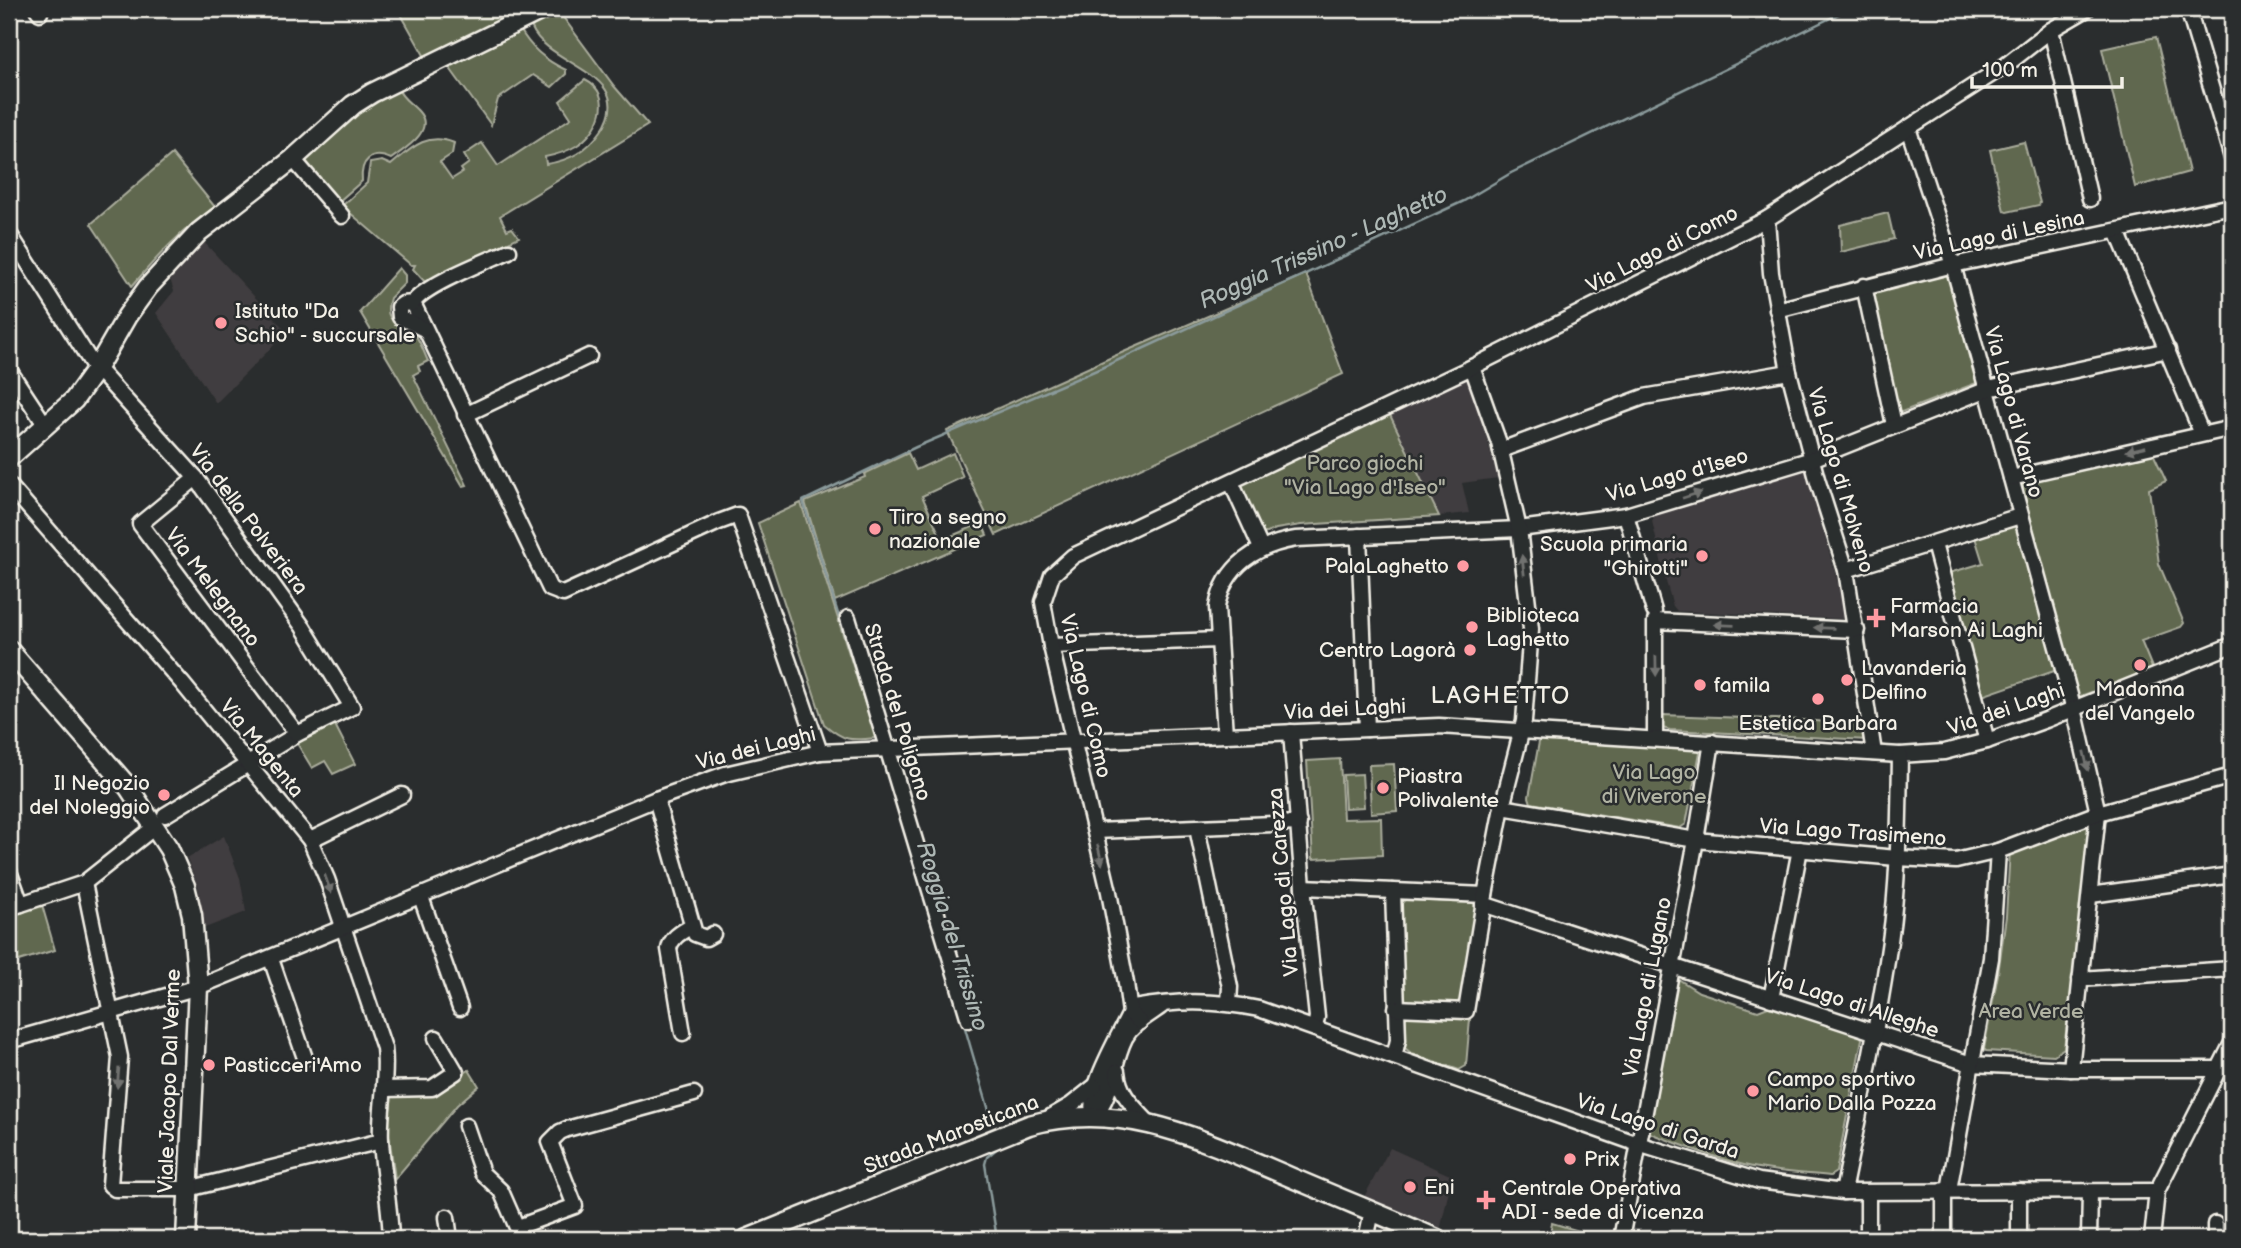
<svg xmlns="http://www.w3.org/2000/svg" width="2241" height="1248" font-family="'Balsamiq Sans',sans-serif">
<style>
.built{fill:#403c3f}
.green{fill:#60684f;stroke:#aaac9c;stroke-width:2}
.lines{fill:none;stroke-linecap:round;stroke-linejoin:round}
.stream{stroke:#8b9b9c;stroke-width:2.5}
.minor-casing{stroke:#f4f1e8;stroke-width:19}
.major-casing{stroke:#f4f1e8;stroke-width:23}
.minor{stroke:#2a2d2e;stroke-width:14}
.major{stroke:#2a2d2e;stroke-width:18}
.oneway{fill:#71726f}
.poi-dot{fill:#ff9aa2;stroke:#2a2d2e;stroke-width:2.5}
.labels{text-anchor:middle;stroke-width:5;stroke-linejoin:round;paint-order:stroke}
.street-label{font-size:21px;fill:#f4f1e8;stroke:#2a2d2e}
.poi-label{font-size:21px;fill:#f4f1e8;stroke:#2a2d2e;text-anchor:start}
.park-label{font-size:21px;fill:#b1b3a3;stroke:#2a2d2e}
.water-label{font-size:23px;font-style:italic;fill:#aeb8b5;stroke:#2a2d2e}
.quarter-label{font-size:24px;letter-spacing:2px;fill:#f4f1e8;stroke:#2a2d2e}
</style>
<rect width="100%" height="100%" fill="#2a2d2e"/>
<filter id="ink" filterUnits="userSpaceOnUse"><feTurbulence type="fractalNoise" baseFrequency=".0143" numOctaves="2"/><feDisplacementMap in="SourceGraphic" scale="14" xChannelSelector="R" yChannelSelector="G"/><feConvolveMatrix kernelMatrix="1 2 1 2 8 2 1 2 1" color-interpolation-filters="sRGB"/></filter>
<g filter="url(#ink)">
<!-- built -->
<g class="built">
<path d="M 204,242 L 287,332 L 216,403 L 156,313 L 174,291 L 170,279 Z"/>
<path d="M 1468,372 L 1498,478 L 1462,483 L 1469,513 L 1439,516 L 1388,411 Z"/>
<path d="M 1802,468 L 1806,470 L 1847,615 L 1844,619 L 1677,611 L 1673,606 L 1665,578 L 1652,521 L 1655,515 Z"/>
<path d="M 224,836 L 240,878 L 246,912 L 205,928 L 198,887 L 187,858 Z"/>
<path d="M 1390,1148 L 1452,1176 L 1440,1231 L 1364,1197 Z"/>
</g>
<!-- green -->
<g class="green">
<path d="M 398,9 L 520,9 L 426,59 Z"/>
<path d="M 557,9 L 614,86 L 648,125 L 500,216 L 507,230 L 512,228 L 519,237 L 425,282 L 413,269 L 415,265 L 411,265 L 342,206 L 367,183 L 370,163 L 382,161 L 391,165 C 410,149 427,131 454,143 L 452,154 L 440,162 L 452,179 L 463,172 L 461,169 L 469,163 L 464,155 L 482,143 L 498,166 L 571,118 L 560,101 L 585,80 C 616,95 599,132 576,146 C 566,152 556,155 545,157 L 546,164 C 568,161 588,150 601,131 C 640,74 548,66 532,28 L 534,23 Z"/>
<path d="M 520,29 C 531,49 546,61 566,70 L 566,74 L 552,87 L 533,75 L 498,99 L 491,125 L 446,63 Z"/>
<path d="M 2156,37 L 2189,172 L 2135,187 L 2102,49 Z"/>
<path d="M 397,87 C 402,99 411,103 419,112 C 436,131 404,149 391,159 C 371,150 360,161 362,181 L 338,202 L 302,161 L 356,112 Z"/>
<path d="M 2024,142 L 2040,203 L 2039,205 L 2007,212 L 2004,211 L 1990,150 Z"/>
<path d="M 172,154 L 215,207 C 183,228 157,257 132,286 L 91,224 Z"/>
<path d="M 1888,213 L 1894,239 L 1841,252 L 1840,225 Z"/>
<path d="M 399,268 L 405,275 L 405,283 L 390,298 C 381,326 403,321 415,335 C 421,342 424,353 428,361 L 418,366 L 420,371 L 413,375 L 467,485 L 463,486 L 360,312 Z"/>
<path d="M 1950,271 L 1979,382 L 1899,413 L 1870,293 Z"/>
<path d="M 1306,274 L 1343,374 L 996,535 L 947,431 L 1112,357 Z"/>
<path d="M 1388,411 L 1439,516 L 1301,525 L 1276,529 L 1259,536 L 1239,486 Z"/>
<path d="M 2152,451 L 2166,481 L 2149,489 L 2159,564 L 2184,623 L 2181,627 L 2141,641 L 2153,670 L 2075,698 L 2021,480 Z"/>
<path d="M 908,453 L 916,470 L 953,453 L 963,477 L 922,496 L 942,540 L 982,523 L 987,535 L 835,601 L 805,502 L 865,477 L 864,474 Z"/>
<path d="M 801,503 L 876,738 C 850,741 844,741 824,724 L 758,523 Z"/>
<path d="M 2017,523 L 2057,670 L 1982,696 L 1949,573 L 1983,563 L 1974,534 Z"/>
<path d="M 1662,715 L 1802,720 L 1867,725 L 1868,740 L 1670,730 L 1662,728 Z"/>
<path d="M 332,719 L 355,764 L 333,774 L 325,761 L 312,768 L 295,740 Z"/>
<path d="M 1542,739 L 1697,748 L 1700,752 L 1686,824 L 1680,828 L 1531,803 L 1529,797 L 1539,742 Z"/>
<path d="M 1340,759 L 1343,819 L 1381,818 L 1382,855 L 1313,859 L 1307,761 Z"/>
<path d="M 1394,764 L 1397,811 L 1371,813 L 1369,765 Z"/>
<path d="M 1362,774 L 1364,807 L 1345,808 L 1343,775 Z"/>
<path d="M 2092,825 L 2064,1048 L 2054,1055 L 1986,1051 L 1984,1049 L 1998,974 L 2006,916 L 2010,850 L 2032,840 Z"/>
<path d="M 1405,900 L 1474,903 L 1479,907 L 1460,1000 L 1452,1006 L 1404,1002 L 1401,904 Z"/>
<path d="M 42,905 L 55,950 L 9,964 L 9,915 Z"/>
<path d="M 1675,977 L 1699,992 L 1758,1011 L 1773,1005 L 1860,1034 L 1862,1039 L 1836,1172 L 1830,1176 C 1801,1173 1772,1172 1744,1165 C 1711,1157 1679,1144 1647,1132 Z"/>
<path d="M 1408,1014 L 1470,1019 L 1466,1066 L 1459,1070 L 1411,1053 L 1405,1048 L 1405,1019 Z"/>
<path d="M 469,1070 L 479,1086 L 457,1105 L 395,1179 L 388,1128 L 392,1094 L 437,1092 Z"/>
<path d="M 1552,1223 L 1606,1239 L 1549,1239 Z"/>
</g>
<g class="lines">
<!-- stream -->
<g class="stream">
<path d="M 872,723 L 803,501 L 916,447 L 1099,369 L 1464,201 L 1511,173 L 1849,9"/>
<path d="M 901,817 L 955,998"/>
<path d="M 963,1021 L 992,1121"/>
<path d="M 997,1239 L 985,1164 L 987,1157 L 1000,1146"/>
</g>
<!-- minor casing -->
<g class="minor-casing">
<g id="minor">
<path d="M 37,9 L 40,13"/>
<path d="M 2188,9 L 2232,158"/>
<path d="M 2051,30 L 2090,199"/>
<path d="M 1908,128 L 1953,265 L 2076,717 L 2098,813 L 2071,1069"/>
<path d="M 293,159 L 342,216"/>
<path d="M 1767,219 L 1771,273 L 1789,372 L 1817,479 L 1846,570 L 1874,753"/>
<path d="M 2117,231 L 2202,434"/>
<path d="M 9,233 L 91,362 L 196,478 L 303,627 L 352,707 L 297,734 L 165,815"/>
<path d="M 1864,286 L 1894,425"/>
<path d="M 413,303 L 550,589 L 563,594 L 719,522 L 738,515 L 820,752"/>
<path d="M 1777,310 L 1953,265 L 2232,206"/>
<path d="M 424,329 L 400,317 L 399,307 L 403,304 L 413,303 C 424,285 487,261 509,251"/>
<path d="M 9,370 L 46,426"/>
<path d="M 465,415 L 589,356"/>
<path d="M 1501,450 L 1644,397 L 1789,372"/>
<path d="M 196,478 L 140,524 L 297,734"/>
<path d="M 2011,478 L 2232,428"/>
<path d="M 1231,482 L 1261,548"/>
<path d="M 9,485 L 182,683 L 310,840 L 327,879 L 384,1048 C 388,1079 379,1110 381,1141 C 383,1174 390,1206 391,1239"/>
<path d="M 1626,515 L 1654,611"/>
<path d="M 1359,536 L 1367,729"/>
<path d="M 1934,544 L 1987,741"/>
<path d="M 1846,570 L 2020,516"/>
<path d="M 848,618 L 969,1020"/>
<path d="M 1051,646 L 1219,640"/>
<path d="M 1291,732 L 1303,887 L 1317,1017 L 1315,1028"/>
<path d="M 1225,735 L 1217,607 C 1224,566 1257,545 1296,539 L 1519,529 L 1626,515 L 1812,459 L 1988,389 L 2168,350"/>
<path d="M 1655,738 L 1655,621 L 1857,630"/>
<path d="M 656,799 L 695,934 L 706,938 L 713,934"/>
<path d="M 1502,807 L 1696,840 L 1897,858 L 1956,861 L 1998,851 L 2098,813 L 2232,776"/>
<path d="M 1197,828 L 1230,987 L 1229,1003"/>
<path d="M 1095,831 L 1299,823"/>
<path d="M 310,840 L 402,795"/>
<path d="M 9,871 L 21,904"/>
<path d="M 84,883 L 120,1057 L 110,1185 L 115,1189 L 188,1189 L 381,1141"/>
<path d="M 1303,887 L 1485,895"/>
<path d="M 1393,891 L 1398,1040 L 1394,1057"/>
<path d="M 2091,895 L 2232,875"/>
<path d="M 421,897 L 460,1008"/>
<path d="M 1483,904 L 1971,1064 L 2071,1069 L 2219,1069"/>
<path d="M 9,908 L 84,883 L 147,833"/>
<path d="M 271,959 L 305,1058"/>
<path d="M 2080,979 L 2232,969"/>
<path d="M 1771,999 L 1800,849"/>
<path d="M 1163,1005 C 1150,1015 1133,1023 1125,1038 C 1112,1064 1114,1093 1094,1116 C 1084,1094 1119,1036 1130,1013 L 1134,1008 C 1176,1000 1217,1000 1259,1009 L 1638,1144 L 1759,1181 L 1843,1192 L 2157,1191"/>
<path d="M 1396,1008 L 1466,1011 L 1485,895 L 1502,807 L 1524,721 L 1531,629 L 1519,529 L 1499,443 L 1472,367"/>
<path d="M 1140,1022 L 1130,1013 L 1126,983 L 1109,892 L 1051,646 L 1043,602 L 1052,575 L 1073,556 L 1472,367 L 1767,219 L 2006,65 L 2051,30 L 2087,9"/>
<path d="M 683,1033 L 669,949 C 671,937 682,932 692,926"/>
<path d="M 9,1041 L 198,987 L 656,799 L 725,774 L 820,752 L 1439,726 L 1900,755 L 1944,752 L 1987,741 L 2046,720 L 2232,645"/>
<path d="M 1117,1071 C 1119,1094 1133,1106 1148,1122"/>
<path d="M 384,1089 L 432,1088 L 456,1072 L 436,1038"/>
<path d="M 1047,1119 L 1071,1105 L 1095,1086"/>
<path d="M 466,1126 L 482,1173 L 501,1191 L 522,1239"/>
<path d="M 1949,1190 L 1991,958 L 1998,851"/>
<path d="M 1843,1192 C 1860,1108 1878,1025 1890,941 C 1899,880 1899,816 1900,755"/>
<path d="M 1868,1192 L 1868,1239"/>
<path d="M 447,1217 L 450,1239"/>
<path d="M 518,1227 L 575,1206 L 550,1142 L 560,1132 L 567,1129 L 694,1094"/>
<path d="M 47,1239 L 63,1238"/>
<path d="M 1366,1239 L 1372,1212"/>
<path d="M 1621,1239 L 1696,840 L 1712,742"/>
<path d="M 1944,1239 L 1944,1190"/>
<path d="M 2019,1239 L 2019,1191"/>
<path d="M 2089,1239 L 2090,1192"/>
<path d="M 2152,1239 L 2157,1191 L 2232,1043"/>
<path d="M 2215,1239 L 2215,1224"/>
</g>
</g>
<!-- major casing -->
<g class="major-casing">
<g id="major">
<path d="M 9,458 L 74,400 L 97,368 L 127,316 L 148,287 L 199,232 L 293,159 L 353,105 L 372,93 L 544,9"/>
<path d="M 9,650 L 129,788 L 169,849 L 185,886 L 192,915 L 198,987 L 186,1239"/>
<path d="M 747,1239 L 1029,1125 C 1125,1099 1204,1141 1290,1177 C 1339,1198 1389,1218 1437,1239"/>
</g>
</g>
<!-- minor -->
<use href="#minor" class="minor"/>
<!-- major -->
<use href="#major" class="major"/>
</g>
<!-- one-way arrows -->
<defs><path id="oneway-solid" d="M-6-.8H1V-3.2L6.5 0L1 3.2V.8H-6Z" transform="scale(1.75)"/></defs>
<g class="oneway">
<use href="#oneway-solid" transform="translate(2136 449) rotate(167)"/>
<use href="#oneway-solid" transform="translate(1692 495) rotate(-18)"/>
<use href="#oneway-solid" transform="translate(1523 565) rotate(-97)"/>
<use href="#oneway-solid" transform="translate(1724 625) rotate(-178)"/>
<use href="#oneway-solid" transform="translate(1824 628) rotate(-178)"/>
<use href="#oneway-solid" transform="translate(1656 666) rotate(89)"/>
<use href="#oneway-solid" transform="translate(2086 761) rotate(77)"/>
<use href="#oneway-solid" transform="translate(1100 855) rotate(77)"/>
<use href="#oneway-solid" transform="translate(328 884) rotate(70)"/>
<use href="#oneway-solid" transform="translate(118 1078) rotate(95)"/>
</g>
</g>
<!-- markers -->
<g class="poi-dot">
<circle cx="221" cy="323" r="7"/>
<circle cx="875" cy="529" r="7"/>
<circle cx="1702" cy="556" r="7"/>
<circle cx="1463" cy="566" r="7"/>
<path d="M1872.5 607.5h7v7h7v7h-7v7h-7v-7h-7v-7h7z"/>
<circle cx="1472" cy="627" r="7"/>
<circle cx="1470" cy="650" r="7"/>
<circle cx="2140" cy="665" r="7"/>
<circle cx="1847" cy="680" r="7"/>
<circle cx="1700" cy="685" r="7"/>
<circle cx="1818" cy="699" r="7"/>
<circle cx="1383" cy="788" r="7"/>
<circle cx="164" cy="795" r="7"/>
<circle cx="209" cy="1065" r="7"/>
<circle cx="1753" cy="1091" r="7"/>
<circle cx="1570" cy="1159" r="7"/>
<circle cx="1410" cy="1187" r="7"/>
<path d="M1482.5 1189.5h7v7h7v7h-7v7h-7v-7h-7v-7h7z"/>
</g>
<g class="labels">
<!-- street labels -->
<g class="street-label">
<text transform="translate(1999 235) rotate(-12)" y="7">Via Lago di Lesina</text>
<text transform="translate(1662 249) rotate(-27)" y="7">Via Lago di Como</text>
<text transform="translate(2014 412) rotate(75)" y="7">Via Lago di Varano</text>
<text transform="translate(1677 475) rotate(-16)" y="7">Via Lago d'Iseo</text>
<text transform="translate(1841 480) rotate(74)" y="7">Via Lago di Molveno</text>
<text transform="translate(249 519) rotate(53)" y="7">Via della Polveriera</text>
<text transform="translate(213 587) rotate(53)" y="7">Via Melegnano</text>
<text transform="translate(1086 696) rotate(77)" y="7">Via Lago di Como</text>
<text transform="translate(1345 709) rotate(-3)" y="7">Via dei Laghi</text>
<text transform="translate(2006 709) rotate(-19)" y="7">Via dei Laghi</text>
<text transform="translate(898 712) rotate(73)" y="7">Strada del Poligono</text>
<text transform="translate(262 748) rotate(51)" y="7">Via Magenta</text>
<text transform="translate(756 748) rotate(-14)" y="7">Via dei Laghi</text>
<text transform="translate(1853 832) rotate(4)" y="7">Via Lago Trasimeno</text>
<text transform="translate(1283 882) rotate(-95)" y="7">Via Lago di Carezza</text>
<text transform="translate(1647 987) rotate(-79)" y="7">Via Lago di Lugano</text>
<text transform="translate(1852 1003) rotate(18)" y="7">Via Lago di Alleghe</text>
<text transform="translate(169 1081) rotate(-88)" y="7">Viale Jacopo Dal Verme</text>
<text transform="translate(1658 1126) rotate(18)" y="7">Via Lago di Garda</text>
<text transform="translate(951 1134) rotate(-21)" y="7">Strada Marosticana</text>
</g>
<!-- poi labels -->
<g class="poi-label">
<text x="235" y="318">Istituto "Da<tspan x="235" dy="24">Schio" - succursale</tspan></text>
<text x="889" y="524">Tiro a segno<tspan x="889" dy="24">nazionale</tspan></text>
<text x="1688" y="551" text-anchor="end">Scuola primaria<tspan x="1688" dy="24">"Ghirotti"</tspan></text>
<text x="1449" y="573" text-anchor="end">PalaLaghetto</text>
<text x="1890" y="613">Farmacia<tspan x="1890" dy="24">Marson Ai Laghi</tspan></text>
<text x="1486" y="622">Biblioteca<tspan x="1486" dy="24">Laghetto</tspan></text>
<text x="1456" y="657" text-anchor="end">Centro Lagorà</text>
<text x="1861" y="675">Lavanderia<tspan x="1861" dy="24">Delfino</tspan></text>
<text x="1714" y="692">famila</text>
<text x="2140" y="696" text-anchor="middle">Madonna<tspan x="2140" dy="24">del Vangelo</tspan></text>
<text x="1818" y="730" text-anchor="middle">Estetica Barbara</text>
<text x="1397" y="783">Piastra<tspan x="1397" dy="24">Polivalente</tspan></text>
<text x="150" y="790" text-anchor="end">Il Negozio<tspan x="150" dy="24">del Noleggio</tspan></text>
<text x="223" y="1072">Pasticceri'Amo</text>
<text x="1767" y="1086">Campo sportivo<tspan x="1767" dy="24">Mario Dalla Pozza</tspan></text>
<text x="1584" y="1166">Prix</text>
<text x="1424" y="1194">Eni</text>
<text x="1502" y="1195">Centrale Operativa<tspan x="1502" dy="24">ADI - sede di Vicenza</tspan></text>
</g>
<!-- park labels -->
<g class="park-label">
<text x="1365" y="470">Parco giochi<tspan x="1365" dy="24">"Via Lago d'Iseo"</tspan></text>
<text x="1654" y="779">Via Lago<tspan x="1654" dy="24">di Viverone</tspan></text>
<text x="2031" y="1018">Area Verde</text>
</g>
<!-- water labels -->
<g class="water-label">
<text transform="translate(1323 247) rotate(-24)" y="8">Roggia Trissino - Laghetto</text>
<text transform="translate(953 936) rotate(73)" y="8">Roggia del Trissino</text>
</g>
<!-- quarter labels -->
<g class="quarter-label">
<text x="1501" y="703">LAGHETTO</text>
</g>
</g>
<!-- margin -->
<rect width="2241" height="1248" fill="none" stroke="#2a2d2e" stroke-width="35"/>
<rect x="18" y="18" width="2206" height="1213" fill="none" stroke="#f4f1e8" stroke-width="2.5" filter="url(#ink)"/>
<!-- scale -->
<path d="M1972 77v10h150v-10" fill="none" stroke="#f4f1e8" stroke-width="3.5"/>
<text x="1982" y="77" font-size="21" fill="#f4f1e8" stroke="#2a2d2e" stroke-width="5" paint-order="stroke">100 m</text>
</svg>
